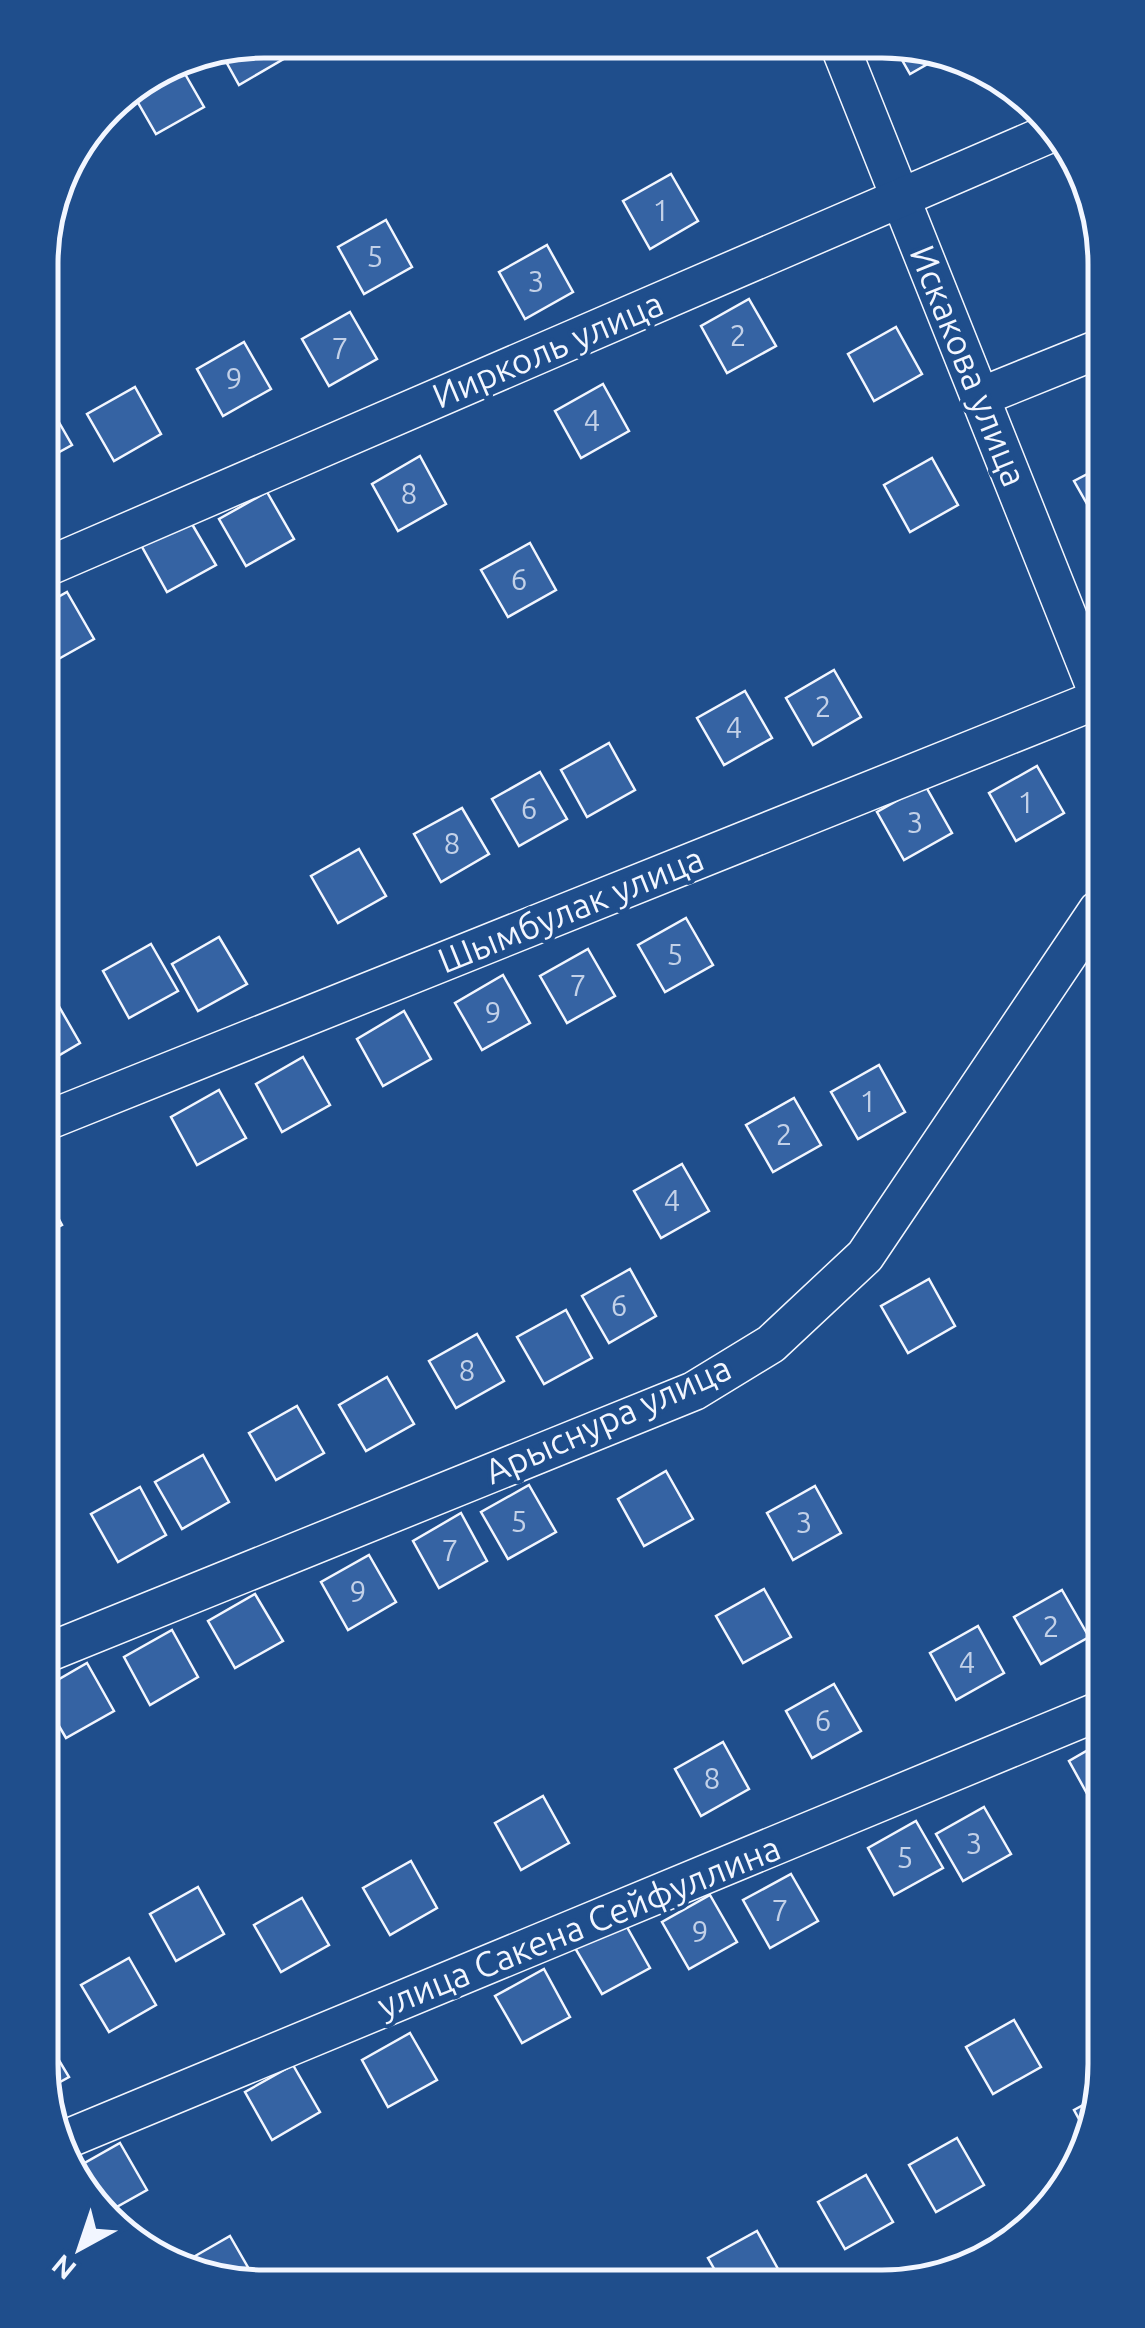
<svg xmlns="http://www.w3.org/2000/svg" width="1145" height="2328" font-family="Ubuntu,sans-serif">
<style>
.building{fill:#3563a3;stroke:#f2f6ff;stroke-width:2.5}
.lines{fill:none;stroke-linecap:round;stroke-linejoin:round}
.minor-casing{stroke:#f2f6ff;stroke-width:41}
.minor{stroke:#1f4e8c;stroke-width:38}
.labels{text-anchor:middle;stroke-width:8;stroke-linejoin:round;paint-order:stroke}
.number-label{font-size:30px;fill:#c3d1e8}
.street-label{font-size:35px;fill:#f2f6ff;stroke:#1f4e8c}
.rim{fill:none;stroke:#f2f6ff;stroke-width:5}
</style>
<rect width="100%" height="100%" fill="#1f4e8c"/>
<!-- building -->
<g class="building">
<path d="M 264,40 L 277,40 L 287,57 L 239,85 L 219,49 Z"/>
<path d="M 893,44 L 925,44 L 945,54 L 910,74 Z"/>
<path d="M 177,60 L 204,107 L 156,134 L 129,87 Z"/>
<path d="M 671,174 L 698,221 L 650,249 L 623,201 Z"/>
<path d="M 386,220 L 412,267 L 364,294 L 338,247 Z"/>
<path d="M 547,245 L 573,292 L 525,319 L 499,272 Z"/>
<path d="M 749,299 L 776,346 L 727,373 L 701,326 Z"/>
<path d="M 350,312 L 377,359 L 329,386 L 302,339 Z"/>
<path d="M 896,327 L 922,374 L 874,401 L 848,354 Z"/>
<path d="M 244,342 L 271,389 L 223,416 L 197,369 Z"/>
<path d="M 603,384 L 629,431 L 581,458 L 555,411 Z"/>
<path d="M 135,387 L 161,434 L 114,461 L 87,414 Z"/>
<path d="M 45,398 L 72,445 L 43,461 L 43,399 Z"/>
<path d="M 420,456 L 446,504 L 398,531 L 372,484 Z"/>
<path d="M 932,458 L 958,505 L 910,532 L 884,485 Z"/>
<path d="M 1095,470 L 1095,518 L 1074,481 Z"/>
<path d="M 267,492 L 294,539 L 246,566 L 219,519 Z"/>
<path d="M 189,519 L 216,565 L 167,592 L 141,545 Z"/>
<path d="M 530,543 L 556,590 L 508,617 L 481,570 Z"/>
<path d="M 67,592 L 94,639 L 46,666 L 44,605 Z"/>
<path d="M 834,670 L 861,717 L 813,745 L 786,698 Z"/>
<path d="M 745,691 L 772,738 L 724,765 L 697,718 Z"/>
<path d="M 609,743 L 635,790 L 587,817 L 561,770 Z"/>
<path d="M 1037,766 L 1064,813 L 1016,841 L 989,793 Z"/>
<path d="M 540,772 L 567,819 L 519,846 L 492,799 Z"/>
<path d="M 925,785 L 952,833 L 904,860 L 877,812 Z"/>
<path d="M 462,808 L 489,854 L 441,882 L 414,834 Z"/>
<path d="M 359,849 L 386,896 L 338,923 L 311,876 Z"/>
<path d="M 686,918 L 713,965 L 665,992 L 638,945 Z"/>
<path d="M 219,937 L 247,984 L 198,1011 L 172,964 Z"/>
<path d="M 151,944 L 178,991 L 129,1018 L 103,971 Z"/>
<path d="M 588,949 L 615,996 L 567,1023 L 540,976 Z"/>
<path d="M 503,975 L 530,1023 L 482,1050 L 455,1003 Z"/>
<path d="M 53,996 L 80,1043 L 46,1063 L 46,1000 Z"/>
<path d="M 404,1011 L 431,1059 L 383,1086 L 357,1039 Z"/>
<path d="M 303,1057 L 330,1105 L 282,1132 L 256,1084 Z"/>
<path d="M 879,1065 L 905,1112 L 858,1139 L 831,1092 Z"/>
<path d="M 219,1090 L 246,1138 L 197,1165 L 171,1117 Z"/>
<path d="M 794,1098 L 821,1145 L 773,1172 L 746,1125 Z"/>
<path d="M 682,1164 L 709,1211 L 661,1238 L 634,1191 Z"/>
<path d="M 47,1197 L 62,1225 L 47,1233 Z"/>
<path d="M 630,1269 L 656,1316 L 609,1343 L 582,1296 Z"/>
<path d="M 929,1279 L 955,1326 L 908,1353 L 881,1306 Z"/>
<path d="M 566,1310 L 592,1358 L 544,1384 L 517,1337 Z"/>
<path d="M 477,1334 L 504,1381 L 456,1408 L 429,1361 Z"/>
<path d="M 387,1377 L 414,1424 L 366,1451 L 339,1405 Z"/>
<path d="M 297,1406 L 324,1453 L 276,1480 L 249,1433 Z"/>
<path d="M 203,1455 L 229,1502 L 182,1529 L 155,1482 Z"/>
<path d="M 666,1471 L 693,1519 L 644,1546 L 618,1499 Z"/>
<path d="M 529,1485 L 556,1532 L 508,1559 L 481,1512 Z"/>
<path d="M 815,1486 L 841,1533 L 793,1560 L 767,1513 Z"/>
<path d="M 140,1487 L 166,1535 L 118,1562 L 91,1514 Z"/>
<path d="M 461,1513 L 487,1561 L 439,1588 L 413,1541 Z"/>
<path d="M 369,1555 L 396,1602 L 348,1630 L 321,1582 Z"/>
<path d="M 764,1589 L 791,1637 L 743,1663 L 716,1616 Z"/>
<path d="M 1062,1590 L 1089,1637 L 1041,1664 L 1014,1617 Z"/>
<path d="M 255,1594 L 283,1641 L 235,1668 L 208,1621 Z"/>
<path d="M 978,1626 L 1004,1673 L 956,1700 L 930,1653 Z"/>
<path d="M 172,1630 L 198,1677 L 150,1705 L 124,1657 Z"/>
<path d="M 87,1663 L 114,1711 L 66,1738 L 49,1709 L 49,1685 Z"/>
<path d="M 834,1684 L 861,1731 L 812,1758 L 786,1711 Z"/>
<path d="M 723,1742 L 749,1789 L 701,1816 L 675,1769 Z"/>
<path d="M 1102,1742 L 1103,1804 L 1095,1808 L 1069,1761 Z"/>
<path d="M 543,1796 L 569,1843 L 521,1870 L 495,1823 Z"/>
<path d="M 984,1807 L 1011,1854 L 963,1881 L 936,1834 Z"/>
<path d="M 916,1821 L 943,1868 L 894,1895 L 868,1848 Z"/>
<path d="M 411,1861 L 437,1908 L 390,1935 L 363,1888 Z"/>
<path d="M 791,1874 L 818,1921 L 770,1948 L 743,1900 Z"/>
<path d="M 198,1887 L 224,1934 L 176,1961 L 150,1914 Z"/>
<path d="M 710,1895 L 737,1942 L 689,1969 L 662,1922 Z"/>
<path d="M 302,1898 L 329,1945 L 281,1972 L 254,1925 Z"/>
<path d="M 623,1920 L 650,1968 L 602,1994 L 575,1948 Z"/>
<path d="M 129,1958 L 156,2005 L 109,2032 L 81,1985 Z"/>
<path d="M 544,1969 L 570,2017 L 522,2043 L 495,1996 Z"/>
<path d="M 1014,2020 L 1041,2067 L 993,2094 L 966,2047 Z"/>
<path d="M 410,2033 L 437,2080 L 388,2107 L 362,2060 Z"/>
<path d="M 51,2047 L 69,2077 L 51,2087 Z"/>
<path d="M 293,2065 L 320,2112 L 272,2140 L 245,2092 Z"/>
<path d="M 1098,2097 L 1085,2130 L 1074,2110 Z"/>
<path d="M 957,2138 L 984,2185 L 936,2212 L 909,2165 Z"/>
<path d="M 120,2143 L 147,2190 L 104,2214 L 74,2169 Z"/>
<path d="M 866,2175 L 893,2222 L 845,2249 L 818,2202 Z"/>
<path d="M 757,2231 L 783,2278 L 720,2279 L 708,2258 Z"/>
<path d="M 230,2236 L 257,2283 L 234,2286 L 183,2263 Z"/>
</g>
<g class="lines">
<!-- minor casing -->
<g class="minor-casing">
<g id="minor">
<path d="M 839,44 L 1096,688"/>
<path d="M 980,397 L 1094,351"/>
<path d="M 44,568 L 1053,132"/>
<path d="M 46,1121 L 1096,700"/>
<path d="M 49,1652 L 694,1391 L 771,1344 L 865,1256 L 1098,910"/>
<path d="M 57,2143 L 1102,1710"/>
</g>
</g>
<!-- minor -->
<use href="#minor" class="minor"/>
</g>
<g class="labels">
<!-- number labels -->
<g class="number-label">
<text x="661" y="221">1</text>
<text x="375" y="267">5</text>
<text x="536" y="292">3</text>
<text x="738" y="346">2</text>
<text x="340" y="359">7</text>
<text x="234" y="389">9</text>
<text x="592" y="431">4</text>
<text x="409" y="504">8</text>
<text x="519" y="590">6</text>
<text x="823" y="717">2</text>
<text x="734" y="738">4</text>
<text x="1026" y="813">1</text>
<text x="529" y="819">6</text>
<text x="915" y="833">3</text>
<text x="452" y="854">8</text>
<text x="675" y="965">5</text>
<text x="578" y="996">7</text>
<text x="493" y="1023">9</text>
<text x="868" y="1112">1</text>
<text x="784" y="1145">2</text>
<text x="672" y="1211">4</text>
<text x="619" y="1316">6</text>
<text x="467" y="1381">8</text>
<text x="519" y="1532">5</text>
<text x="804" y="1533">3</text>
<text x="450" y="1561">7</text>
<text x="358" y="1602">9</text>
<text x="1051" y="1637">2</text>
<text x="967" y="1673">4</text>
<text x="823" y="1731">6</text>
<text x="712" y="1789">8</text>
<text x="974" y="1854">3</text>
<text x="905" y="1868">5</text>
<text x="780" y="1921">7</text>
<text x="700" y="1942">9</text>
</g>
<!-- street labels -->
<g class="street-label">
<text transform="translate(548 350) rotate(-23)" y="12">Иирколь улица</text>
<text transform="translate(968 366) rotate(68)" y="12">Искакова улица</text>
<text transform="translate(571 910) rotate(-22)" y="12">Шымбулак улица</text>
<text transform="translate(608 1420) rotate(-24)" y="12">Арыснура улица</text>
<text transform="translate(579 1927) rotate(-22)" y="12">улица Сакена Сейфуллина</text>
</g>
</g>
<!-- crop -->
<path d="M0 0H1145V2328H0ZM264 58H882A206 206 0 0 1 1088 264V2064A206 206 0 0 1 882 2270H264A206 206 0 0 1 58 2064V264A206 206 0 0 1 264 58Z" fill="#1f4e8c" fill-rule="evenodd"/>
<path class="rim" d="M264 58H882A206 206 0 0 1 1088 264V2064A206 206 0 0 1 882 2270H264A206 206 0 0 1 58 2064V264A206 206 0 0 1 264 58Z"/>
<!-- north arrow -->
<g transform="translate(80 2248) rotate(220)" stroke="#1f4e8c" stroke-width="8" paint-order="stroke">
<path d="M0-8L18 38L0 25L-18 38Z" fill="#f2f6ff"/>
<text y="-15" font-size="28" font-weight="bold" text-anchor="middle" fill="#f2f6ff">N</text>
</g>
</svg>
